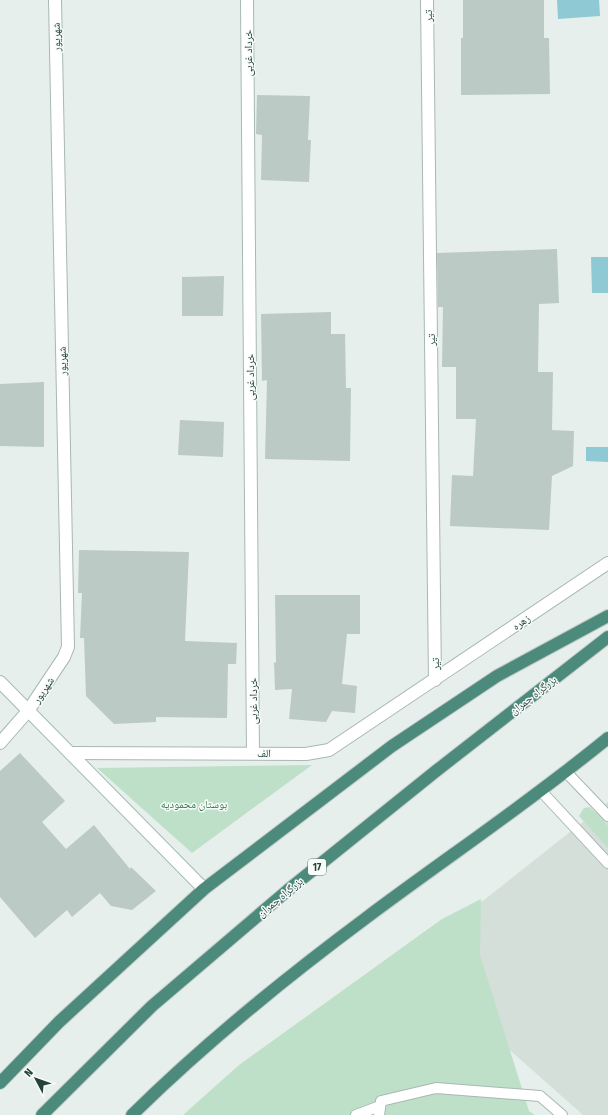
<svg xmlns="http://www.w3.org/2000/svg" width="608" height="1115" font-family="'Fira Sans Condensed','Noto Naskh Arabic',sans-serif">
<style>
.built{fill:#d4dfda}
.green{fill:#bfe0c8}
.water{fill:#8ec9d4}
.building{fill:#bbcac4}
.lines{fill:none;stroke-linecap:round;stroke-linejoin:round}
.service-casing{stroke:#a8b8b2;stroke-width:12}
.minor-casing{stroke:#a8b8b2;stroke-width:14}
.secondary-casing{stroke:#a4bbb3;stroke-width:14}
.trunk-casing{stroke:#c2cac8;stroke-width:14}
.service{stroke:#fff;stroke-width:10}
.minor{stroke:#fff;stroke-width:12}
.secondary{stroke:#fff;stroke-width:12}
.trunk{stroke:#4c8a7c;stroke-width:12}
.labels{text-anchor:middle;stroke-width:3;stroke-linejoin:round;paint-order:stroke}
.shield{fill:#f7fbf9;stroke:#637a73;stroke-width:1}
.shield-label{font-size:10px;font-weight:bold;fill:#24423a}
.street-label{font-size:11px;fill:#24423a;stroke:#f7fbf9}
.park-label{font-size:11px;fill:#2d7a4b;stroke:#f7fbf9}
</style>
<rect width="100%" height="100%" fill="#e6efeb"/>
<!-- built -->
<path class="built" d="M 608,802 L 608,1115 L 583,1115 L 408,960 Z"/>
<!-- green -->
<g class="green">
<path d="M 312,765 L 192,853 L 97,768 Z"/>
<path d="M 590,807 L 608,826 L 608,848 L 579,816 L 584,808 Z"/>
<path d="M 481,899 L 480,955 L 529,1111 L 535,1115 L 183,1115 L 239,1065 L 442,919 Z"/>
</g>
<!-- water -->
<g class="water">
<path d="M 557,0 L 599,0 L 600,16 L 558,19 Z"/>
<path d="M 591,257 L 608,257 L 608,293 L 592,293 Z"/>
<path d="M 586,447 L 608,447 L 608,462 L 586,461 Z"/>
</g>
<!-- building -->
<g class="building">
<path d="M 463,0 L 544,0 L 544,38 L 549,38 L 550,94 L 461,95 L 461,38 L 463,38 Z"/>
<path d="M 257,95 L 310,96 L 308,140 L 311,140 L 309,182 L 261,180 L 262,135 L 256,134 Z"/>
<path d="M 557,249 L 559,303 L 539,304 L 538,372 L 553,372 L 552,430 L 574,431 L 573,466 L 552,476 L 549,530 L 450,526 L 452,475 L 473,476 L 476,419 L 456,419 L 456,367 L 442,367 L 443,307 L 438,307 L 437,253 Z"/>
<path d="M 224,276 L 223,316 L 182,316 L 182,277 Z"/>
<path d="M 331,312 L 331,334 L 345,334 L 346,388 L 351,388 L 350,461 L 265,459 L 267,380 L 262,381 L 261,314 Z"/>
<path d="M 44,382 L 44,447 L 0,446 L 0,384 Z"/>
<path d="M 180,420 L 224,422 L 223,457 L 178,455 Z"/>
<path d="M 79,550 L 189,552 L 185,641 L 237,643 L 236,664 L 228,664 L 227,718 L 156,717 L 156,722 L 114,724 L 86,696 L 84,638 L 80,638 L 82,593 L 78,593 Z"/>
<path d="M 275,595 L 360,595 L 360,634 L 347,634 L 342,684 L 357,686 L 355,713 L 332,711 L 326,722 L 289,719 L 292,689 L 275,690 L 274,662 L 276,663 Z"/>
<path d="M 20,753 L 65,801 L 42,822 L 66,849 L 94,825 L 130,869 L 131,867 L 156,891 L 132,910 L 111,906 L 100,893 L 72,917 L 67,910 L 35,938 L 0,897 L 0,771 Z"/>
</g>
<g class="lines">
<!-- service casing -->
<g class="service-casing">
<g id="service">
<path d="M 566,772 L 608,816"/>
<path d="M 541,791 L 608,863"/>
<path d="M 356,1115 L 380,1106"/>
<path d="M 379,1115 L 381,1101 L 436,1088 L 540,1096 L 562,1115"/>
</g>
</g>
<!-- minor casing -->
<g class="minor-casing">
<g id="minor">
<path d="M 247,0 L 253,753"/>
<path d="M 427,0 L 435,680"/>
<path d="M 0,743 L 28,711 L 64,657 L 68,647 L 55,0"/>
<path d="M 71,753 L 306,754 L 329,750 L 608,563"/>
</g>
</g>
<!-- secondary casing -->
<g class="secondary-casing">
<path id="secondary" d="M 0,682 L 204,889"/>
</g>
<!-- trunk casing -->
<g class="trunk-casing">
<g id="trunk">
<path d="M 0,1083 L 59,1022 L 204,889 L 392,746 L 497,676 L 608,616"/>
<path d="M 42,1115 L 152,1006 L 288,890 L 436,771 L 608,637"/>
<path d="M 132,1115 C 205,1043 284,979 366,918 C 446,858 530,802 608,738"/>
</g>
</g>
<!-- service -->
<use href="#service" class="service"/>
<!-- minor -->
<use href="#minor" class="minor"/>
<!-- secondary -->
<use href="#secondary" class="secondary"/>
<!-- trunk -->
<use href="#trunk" class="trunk"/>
</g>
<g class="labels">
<!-- shield labels -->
<rect class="shield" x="308" y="859" width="18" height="16" rx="3"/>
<g class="shield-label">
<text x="317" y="871">17</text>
</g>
<!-- street labels -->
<g class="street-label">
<text transform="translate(428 16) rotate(-91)" y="4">تیر</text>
<text transform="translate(56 37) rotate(-91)" y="4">شهریور</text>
<text transform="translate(248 53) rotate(-90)" y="4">خرداد غربی</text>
<text transform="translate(431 340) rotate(-91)" y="4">تیر</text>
<text transform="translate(62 361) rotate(-91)" y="4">شهریور</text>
<text transform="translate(250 377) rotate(-90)" y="4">خرداد غربی</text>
<text transform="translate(521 622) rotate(-34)" y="4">زهره</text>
<text transform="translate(435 664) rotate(-91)" y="4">تیر</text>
<text transform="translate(43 690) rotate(-56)" y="4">شهریور</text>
<text transform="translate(533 695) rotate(-38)" y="4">بزرگراه چمران</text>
<text transform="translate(253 701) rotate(-90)" y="4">خرداد غربی</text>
<text x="264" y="757">الف</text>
<text transform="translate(280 897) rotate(-40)" y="4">بزرگراه چمران</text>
</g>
<!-- park labels -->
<g class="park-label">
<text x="194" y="808">بوستان محمودیه</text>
</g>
</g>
<!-- north arrow -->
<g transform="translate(36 1079) rotate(311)" stroke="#f7fbf9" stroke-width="3" paint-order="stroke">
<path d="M0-3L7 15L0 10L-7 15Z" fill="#24423a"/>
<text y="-6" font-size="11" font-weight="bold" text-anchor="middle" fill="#24423a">N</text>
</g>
</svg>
